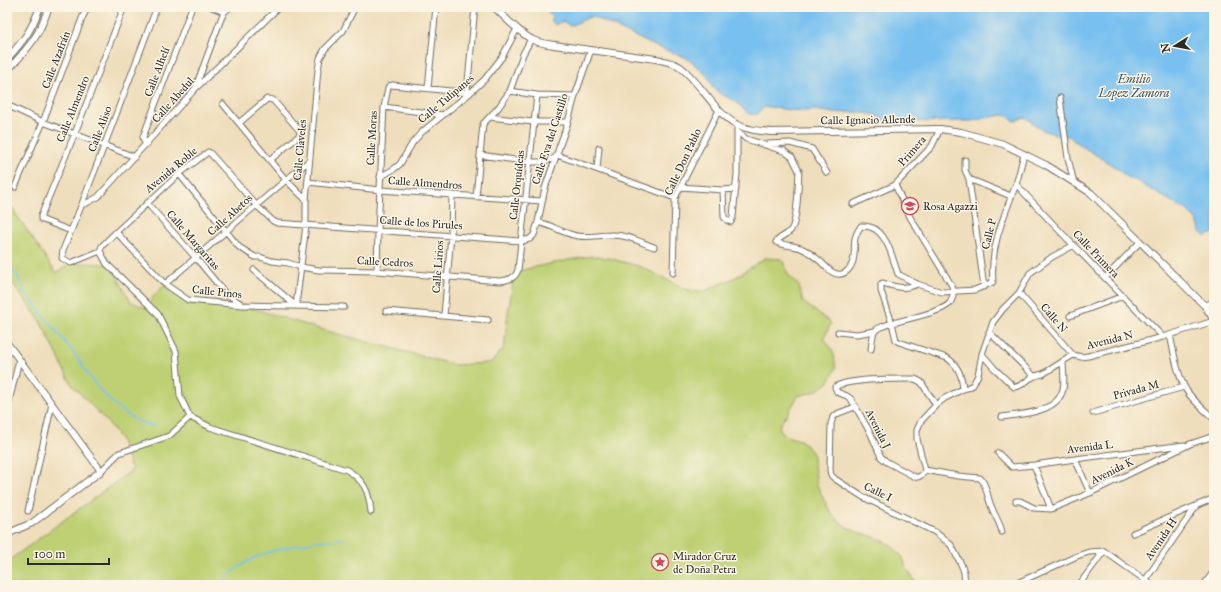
<svg xmlns="http://www.w3.org/2000/svg" width="1221" height="592" font-family="'IM FELL Great Primer',serif">
<rect width="100%" height="100%" fill="#fcf5e5"/>
<filter id="ink" filterUnits="userSpaceOnUse"><feTurbulence type="fractalNoise" baseFrequency=".025" numOctaves="2"/><feDisplacementMap in="SourceGraphic" scale="8" xChannelSelector="R" yChannelSelector="G"/><feConvolveMatrix kernelMatrix="1 2 1 2 8 2 1 2 1" color-interpolation-filters="sRGB"/></filter>
<filter id="wash" filterUnits="userSpaceOnUse"><feTurbulence type="fractalNoise" baseFrequency=".012" numOctaves="4" result="noise"/><feDisplacementMap in="SourceGraphic" scale="16" xChannelSelector="R" yChannelSelector="G"/><feGaussianBlur stdDeviation="0.9" result="paint"/><feColorMatrix in="noise" values="0 0 0 0 0 0 0 0 0 0 0 0 0 0 0 0 0 1.4 0 .05"/><feComposite in="paint" operator="in"/></filter>
<g filter="url(#wash)">
<rect width="100%" height="100%" fill="#efdebc"/>
<!-- green -->
<path fill="#bed073" stroke="#747e4f" d="M7 201 56 273 71 263 107 264 115 273 131 302 146 308 153 297 165 284 172 294 188 300 242 305 316 328 455 365 474 364 492 362 504 348 508 313 514 277 518 270H523L539 266 591 256 609 258 641 267 688 290 705 291 736 277 765 258 782 259 788 274 799 286 803 302 831 323 824 338 833 351 836 368 828 383 814 392 798 396 788 413 779 426C782 436 791 438 801 440L812 452 817 485 824 500 832 515 845 526 859 533 875 537 890 544 903 557 905 565 917 585H7V562L132 470 120 439 109 424 72 385 64 370 57 354 39 319 7 276Z"/>
<!-- water -->
<path fill="#77c0f0" stroke="#51768e" d="M541 7H1214V233L1205 236 1200 232 1199 226 1194 217 1187 210 1153 191 1137 181 1126 177 1118 169 1074 141 1069 136C1057 135 1045 133 1035 125 1031 122 1029 119 1024 117L1016 121 1012 120 1008 116 1002 115 971 121 897 122 884 120 878 116 870 114 856 112 834 113 815 110 804 111 789 110 770 107H764L759 113 754 115 749 114 735 101 719 93 713 87 707 76 698 67 685 57 655 46 592 16 570 26 563 21 555 25 551 20 552 18 547 10Z"/>
<g fill="none" stroke-linecap="round" stroke-linejoin="round">
<!-- stream -->
<path stroke="#77c0f0" stroke-width="1.5" d="M7 261C11 267 15 273 19 279 21 282 22 286 24 290 40 313 60 334 77 357 82 364 86 372 92 380 107 400 128 421 154 426
M217 585 240 566 256 557 275 550 316 541 344 539"/>
</g>
</g>
<g filter="url(#ink)">
<g fill="none" stroke-linecap="round" stroke-linejoin="round">
<!-- minor casing -->
<g stroke="#706a5e" stroke-width="7">
<path id="minor" d="M212 7 224 12
M196 86 221 19 224 12 230 7
M428 88 436 7
M510 91 537 95 575 96
M467 92 475 7
M1060 98 1068 158 1074 183
M223 104 286 180 306 200
M7 105 43 122 135 157
M384 107 443 115
M490 117 533 122H568
M239 123 267 99 273 100 299 130 300 133
M737 131 746 139 784 151 792 157 799 171C798 185 798 220 791 230 787 235 780 237 776 242 783 246 794 245 803 249 809 252 815 257 820 261 824 265 828 269 832 272 842 278 850 271 853 261 857 247 850 241 861 226 863 226 867 226 870 227 887 231 893 260 898 274L917 284 942 292 975 290 993 282C990 247 1003 219 1015 187 1019 176 1021 165 1024 154
M147 144 144 141 143 137 192 7
M768 144 790 143 812 149 827 173
M480 155 530 162H541L555 158
M557 155 675 198
M270 160 300 135V133
M965 160V170L969 179 984 287
M597 169 599 148
M179 174 239 247 255 257H260L272 261 288 263 301 267 319 270 377 271 500 281C508 280 515 279 518 270L537 95
M380 177 394 169 400 164 413 142 422 132 470 93 485 79 502 57 517 29
M969 179 1011 196
M308 182 380 190 542 201
M1016 184C1063 236 1114 287 1163 337
M15 187 43 122 83 16 88 7
M680 187 723 190 736 189
M723 190 724 217 728 221 731 222 733 217 737 174V129
M476 197 483 124 498 108 510 91 523 54 531 39
M147 203 196 258 225 293 240 303
M82 204H85L98 197 195 89 279 7
M853 204 895 185 932 146 940 129
M538 222C551 225 561 232 573 235 585 239 598 235 610 235 625 234 640 242 654 247
M71 231 43 220 41 219V216L75 133 124 7
M116 232 165 284 188 300 242 305 344 307
M100 251 102 246 116 232 179 174 208 152 210 153 256 205 273 221 277 223 521 241 530 239 534 235 538 222 545 188 568 122 575 96 591 50
M100 251 71 263 62 258 63 250 82 204 157 7
M100 251 107 264 158 314 176 351 180 396 190 417 169 436 119 453 101 471
M254 270 296 306
M377 271 378 230 384 107 388 88 389 86 392 85 470 93
M673 273 675 198 719 110
M1105 278 1140 242
M165 284C213 243 260 201 309 161
M917 284C905 290 895 287 883 283L881 284V291L892 323 896 340 899 342 947 358C958 365 962 375 963 389
M1019 293 1073 355
M296 306 306 225V200L318 70 320 58 325 49 343 31 355 7
M1205 306 1214 301
M386 311 488 320
M444 316 451 235 452 195
M1070 316 1123 296
M838 332 857 334 875 331
M989 332 1034 376
M1170 335C1174 352 1176 371 1184 386 1190 399 1204 409 1214 419
M871 349C872 344 872 335 875 331 877 328 882 327 886 325 900 320 942 313 950 303 954 297 954 292 952 286L910 217 895 185
M982 354 994 368 1014 387C1022 387 1026 380 1033 377 1036 375 1039 375 1043 374L1073 355 1081 357 1088 356 1163 337 1214 321
M936 405 921 382 915 379C897 379 850 378 835 387L837 392 847 396 851 399 871 434 881 457 887 462 915 477C920 478 923 474 925 470L917 439V430L921 421 936 405 945 398 963 389 967 388 973 385 978 375 982 354 993 322 1003 309 1019 293 1030 273 1052 257 1074 245
M855 407 839 413 833 417 831 424 830 470 831 475 835 479 863 497 935 532 951 545 961 564 964 572 965 585
M7 410 19 360
M1093 413 1184 387
M190 417 210 427 347 470C365 481 369 492 371 512
M1002 417C1021 414 1058 413 1063 389 1065 381 1063 370 1063 361
M998 453 1012 467 1034 465 1075 459 1184 445
M1075 459 1090 493
M1034 465 1051 509
M925 470 958 476 980 478C987 484 987 498 992 508 995 516 1000 523 1002 532
M1016 501H1020L1034 508 1051 509 1090 493 1190 444 1214 436
M28 511 52 404
M1133 533 1214 498
M1104 551 1152 585
M1015 584 1077 556 1089 552 1104 551
M1079 585 1104 551
M1142 585 1197 505
M1204 585 1214 571"/>
</g>
<!-- tertiary casing -->
<g stroke="#706a5e" stroke-width="8">
<path id="tertiary" d="M494 7C505 17 519 33 533 40 539 43 547 44 554 45L656 59C664 61 672 62 679 66 686 71 692 78 697 84 709 98 720 115 736 124 747 130 760 131 772 132L940 129 961 132 1003 144 1046 165 1091 193 1205 306 1214 320
M7 59C24 40 31 31 40 7
M7 71C16 61 26 51 34 39 41 29 45 18 49 7
M7 343 101 471 32 523 7 534"/>
</g>
<!-- minor -->
<use href="#minor" stroke="#fff" stroke-width="5"/>
<!-- tertiary -->
<use href="#tertiary" stroke="#fff" stroke-width="6"/>
</g>
</g>
<!-- icons -->
<defs>
<g id="school-ring" transform="scale(0.9)"><circle r="9.5" fill="#fcf5e5" stroke="#d1495b" stroke-width="1.5"/><path d="M0-5L7-2L0 1L-7-2ZM-4 1L0 2.5L4 1V4Q0 6-4 4Z" fill="#d1495b"/></g>
<g id="sight-ring" transform="scale(0.9)"><circle r="9.5" fill="#fcf5e5" stroke="#d1495b" stroke-width="1.5"/><path d="M0-6L1.8-2.2L6-1.7L2.9 1.2L3.7 5.4L0 3.3L-3.7 5.4L-2.9 1.2L-6-1.7L-1.8-2.2Z" fill="#d1495b"/></g>
</defs>
<g fill-rule="evenodd">
<use href="#school-ring" x="910" y="206"/>
<use href="#sight-ring" x="660" y="562"/>
</g>
<g text-anchor="middle" dominant-baseline="central" stroke-width="3" stroke-linejoin="round" paint-order="stroke">
<!-- street labels -->
<g font-size="11" fill="#2b2b2b" stroke="#fcf5e5">
<text transform="translate(56 60) rotate(-69)">Calle Azafrán</text>
<text transform="translate(157 72) rotate(-69)">Calle Alhelí</text>
<text transform="translate(446 99) rotate(-40)">Calle Tulipanes</text>
<text transform="translate(173 100) rotate(-48)">Calle Abedul</text>
<text transform="translate(73 109) rotate(-68)">Calle Almendro</text>
<text transform="translate(868 120) rotate(-1)">Calle Ignacio Allende</text>
<text transform="translate(100 129) rotate(-69)">Calle Aliso</text>
<text transform="translate(372 138) rotate(-87)">Calle Moras</text>
<text transform="translate(550 139) rotate(-72)">Calle Eva del Castillo</text>
<text transform="translate(300 150) rotate(-85)">Calle Claveles</text>
<text transform="translate(912 151) rotate(-49)">Primera</text>
<text transform="translate(683 162) rotate(-65)">Calle Don Pablo</text>
<text transform="translate(171 170) rotate(-40)">Avenida Roble</text>
<text transform="translate(425 183) rotate(4)">Calle Almendros</text>
<text transform="translate(517 185) rotate(-84)">Calle Orquídeas</text>
<text transform="translate(230 215) rotate(-42)">Calle Abetos</text>
<text transform="translate(421 223) rotate(4)">Calle de los Pirules</text>
<text transform="translate(989 234) rotate(-76)">Calle P</text>
<text transform="translate(193 240) rotate(49)">Calle Margaritas</text>
<text transform="translate(1096 254) rotate(46)">Calle Primera</text>
<text transform="translate(385 262) rotate(3)">Calle Cedros</text>
<text transform="translate(438 267) rotate(-86)">Calle Lirios</text>
<text transform="translate(217 292) rotate(6)">Calle Pinos</text>
<text transform="translate(1054 318) rotate(49)">Calle N</text>
<text transform="translate(1110 340) rotate(-14)">Avenida N</text>
<text transform="translate(1136 390) rotate(-15)">Privada M</text>
<text transform="translate(878 429) rotate(63)">Avenida J</text>
<text transform="translate(1090 447) rotate(-7)">Avenida L</text>
<text transform="translate(1112 471) rotate(-26)">Avenida K</text>
<text transform="translate(878 492) rotate(26)">Calle I</text>
<text transform="translate(1161 539) rotate(-56)">Avenida H</text>
</g>
<!-- poi labels -->
<g font-size="11" fill="#2b2b2b" stroke="#fcf5e5" text-anchor="start">
<text x="923" y="206">Rosa Agazzi</text>
<text x="673" y="556">Mirador Cruz<tspan x="673" dy="13">de Doña Petra</tspan></text>
</g>
<!-- water labels -->
<g font-size="12" font-style="italic" fill="#425866" stroke="#fcf5e5">
<text x="1134" y="79">Emilio<tspan x="1134" dy="14">Lopez Zamora</tspan></text>
</g>
</g>
<!-- margin -->
<rect width="1221" height="592" fill="none" stroke="#fcf5e5" stroke-width="24"/>
<!-- north arrow -->
<g transform="translate(1175 46) rotate(259)" stroke="#fcf5e5" stroke-width="3" paint-order="stroke">
<path d="M0-3L7 15L0 10L-7 15Z" fill="#2b2b2b"/>
<text y="-6" font-size="11" font-weight="bold" text-anchor="middle" fill="#2b2b2b">N</text>
</g>
<!-- scale -->
<path d="M28 558v6h81v-6" fill="none" stroke="#2b2b2b" stroke-width="2"/>
<text x="34" y="558" font-size="12" fill="#2b2b2b" stroke="#fcf5e5" stroke-width="3" paint-order="stroke">100 m</text>
</svg>
